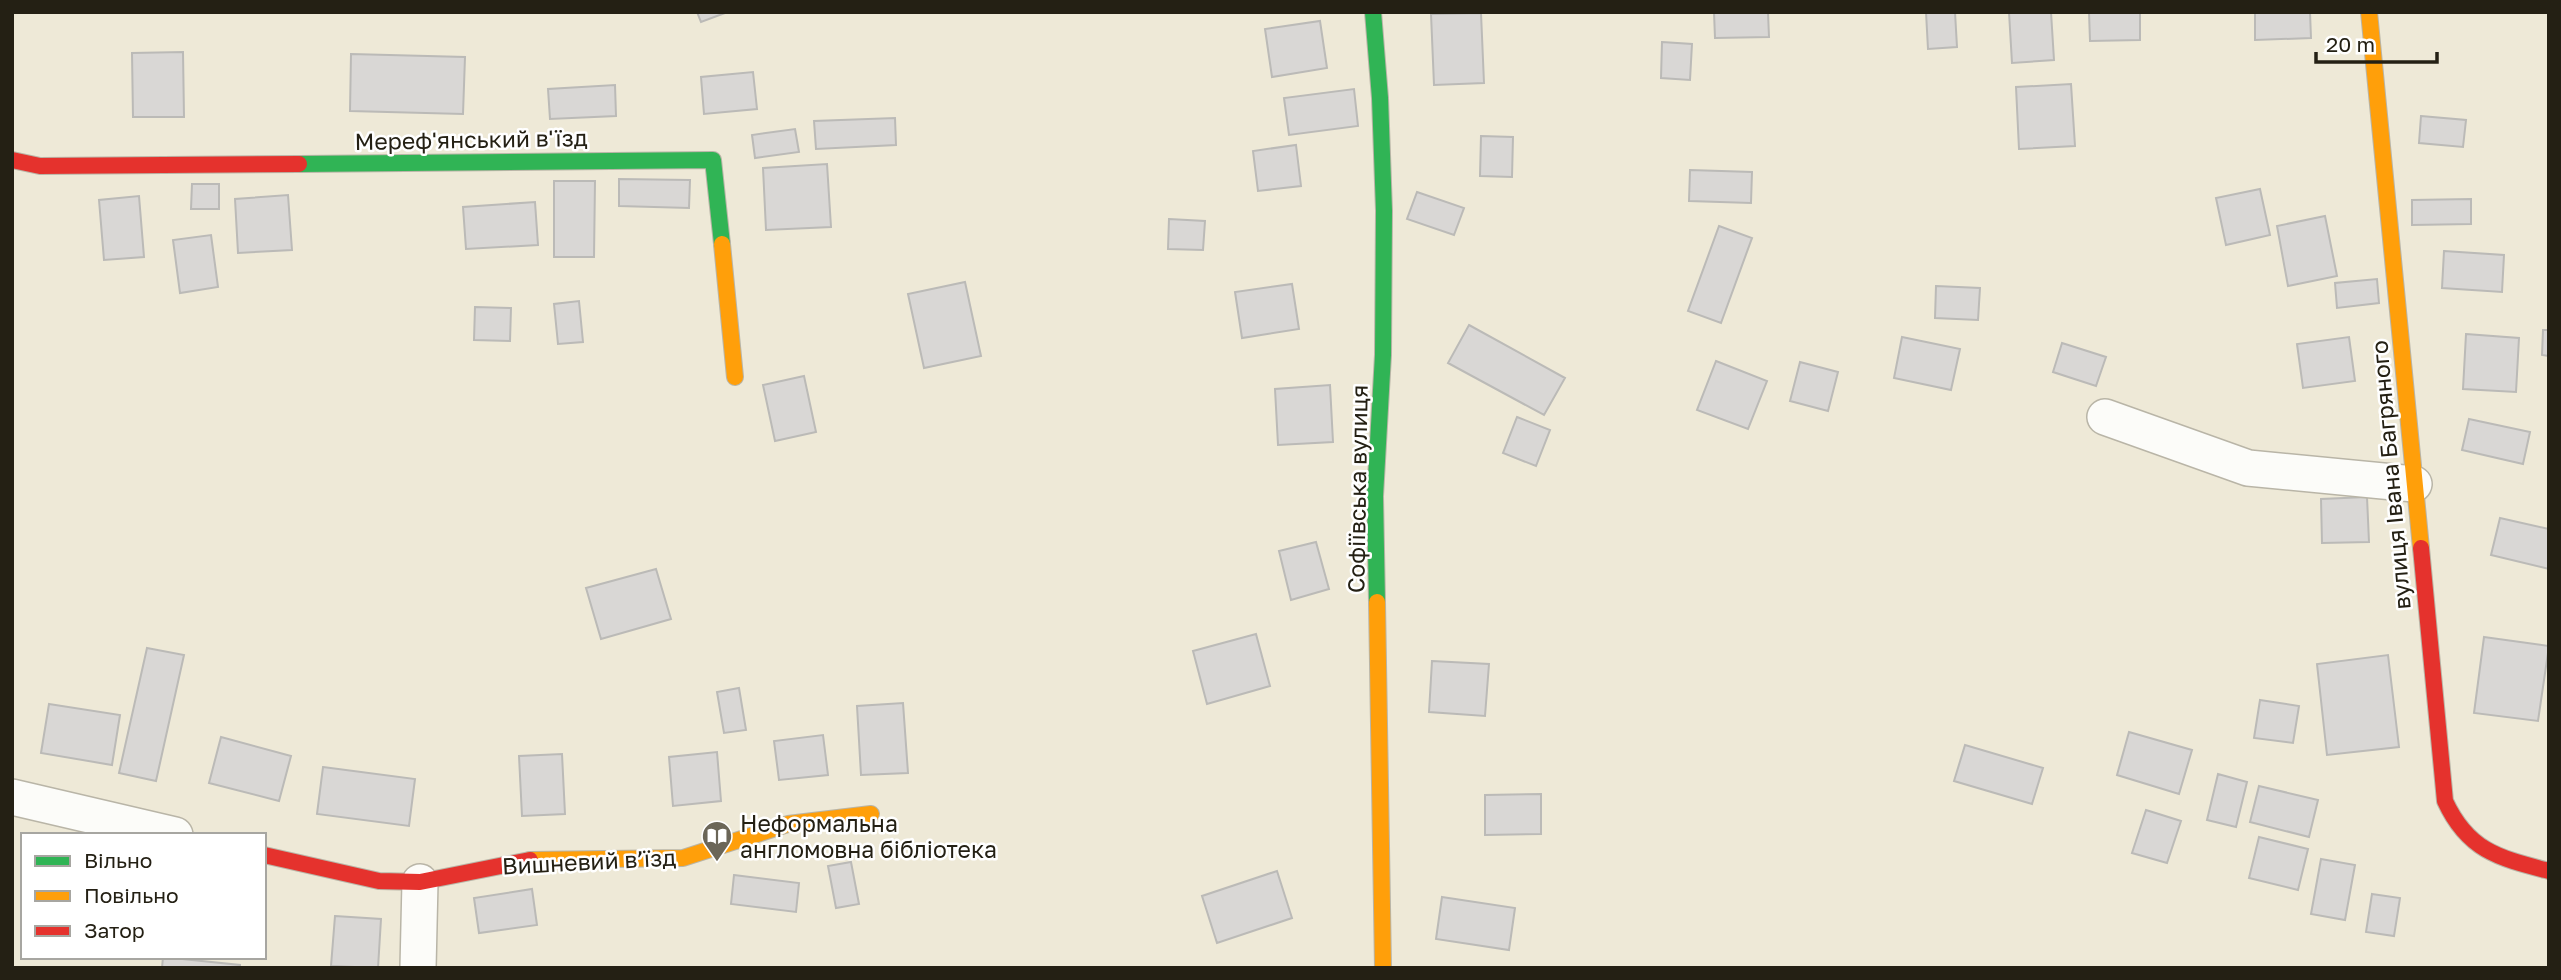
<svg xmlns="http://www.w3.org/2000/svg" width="2561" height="980" font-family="'Golos Text',sans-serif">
<rect width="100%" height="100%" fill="#eee9d7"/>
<!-- building -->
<path fill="#d9d7d5" stroke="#bbbab7" stroke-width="2" d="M697 12H725V13L701 22Z
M1714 12H1768L1769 37 1715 38Z
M1926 12H1955L1957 47 1928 49Z
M2009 12H2051L2054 60 2012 63Z
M2089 12H2140V40L2090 41Z
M2255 12H2310L2311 38 2255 40Z
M1481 13 1484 83 1434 85 1431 14Z
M1320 21 1327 68 1272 77 1265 29Z
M1662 42 1692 44 1690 80 1661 78Z
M183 52 184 117H133L132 53Z
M351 54 465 57 463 114 350 111Z
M753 72 757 109 704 114 701 77Z
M2071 84 2075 146 2019 149 2016 87Z
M615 85 616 116 550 119 548 89Z
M1354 89 1358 126 1289 135 1284 98Z
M2421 116 2466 120 2463 147 2419 143Z
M895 118 896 145 816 149 814 121Z
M795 129 799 152 755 158 752 135Z
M1481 136 1513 137 1512 177 1480 176Z
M1296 145 1301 186 1258 191 1253 151Z
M827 164 831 227 766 230 763 168Z
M1690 170 1752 172 1751 203 1689 201Z
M619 179 690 180 689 208 619 206Z
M554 181H595L594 257H554Z
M192 184H219V209H191Z
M2260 189 2270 235 2226 245 2216 198Z
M1417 192 1464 208 1454 235 1407 219Z
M288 195 292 250 238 253 235 199Z
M139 196 144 257 104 260 99 200Z
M2471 199V224L2412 225V200Z
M535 202 538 245 466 249 463 207Z
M2325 216 2337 276 2288 286 2277 226Z
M1169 219 1205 221 1203 250 1168 249Z
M1719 226 1752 238 1721 323 1688 311Z
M211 235 218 287 180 293 173 240Z
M2444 251 2504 255 2502 292 2442 288Z
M2377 279 2379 303 2337 308 2335 283Z
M965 282 981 356 924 368 908 294Z
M1292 284 1299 329 1242 338 1235 292Z
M1936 286 1980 288 1978 320 1935 318Z
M579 301 583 342 558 344 554 304Z
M475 307 511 308 510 341 474 340Z
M1469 325 1565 378 1544 415 1448 363Z
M2543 330H2549V356L2542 355Z
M2466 334 2519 338 2516 392 2463 389Z
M1902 337 1960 349 1951 390 1894 378Z
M2349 337 2355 381 2303 388 2297 344Z
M2062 343 2106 357 2096 386 2053 372Z
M1716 361 1767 381 1748 429 1697 410Z
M1800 362 1838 372 1828 411 1790 401Z
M804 376 816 432 775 441 763 385Z
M1330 385 1333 442 1278 445 1275 389Z
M1517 417 1550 430 1536 466 1503 453Z
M2469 419 2530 432 2523 464 2462 450Z
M2367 497 2369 542 2322 543 2321 499Z
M2500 518 2549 529V569L2491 555Z
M1316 542 1329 589 1291 600 1279 551Z
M656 569 671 619 601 639 586 588Z
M1256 634 1270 686 1207 704 1193 651Z
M2484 637 2549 646 2538 721 2474 713Z
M147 648 184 655 156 781 119 773Z
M2388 655 2399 747 2327 755 2317 664Z
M1432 661 1489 664 1485 716 1429 712Z
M739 688 746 730 724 733 717 692Z
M2260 700 2299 706 2293 743 2254 738Z
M903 703 908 773 861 775 857 706Z
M49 704 120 715 112 765 41 753Z
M2129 732 2192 750 2179 794 2117 775Z
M823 735 828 775 779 780 774 741Z
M221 737 291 756 279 801 209 783Z
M1965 745 2043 768 2032 804 1954 781Z
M717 752 721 801 673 806 669 757Z
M562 754 565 814 522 816 519 756Z
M323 767 415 779 409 826 317 814Z
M2218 774 2247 782 2236 827 2207 820Z
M2259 786 2318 800 2309 837 2250 822Z
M1541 794V834L1485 835V795Z
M2146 810 2181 821 2167 863 2132 853Z
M2259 837 2308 849 2298 890 2249 878Z
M2321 859 2355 865 2345 920 2311 914Z
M851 862 859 904 836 908 828 866Z
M1277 871 1292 918 1217 943 1202 896Z
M734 875 799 883 796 912 731 904Z
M532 889 537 925 479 933 474 898Z
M2372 894 2400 898 2394 936 2366 932Z
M1442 897 1515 908 1509 950 1436 939Z
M335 916 381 919 378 968 331 966Z
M163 957 240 965V968H162Z"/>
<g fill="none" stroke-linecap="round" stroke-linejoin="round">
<!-- street casing -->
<g stroke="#b9b5a7" stroke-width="38">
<path id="street" d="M2105 417 2248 468 2414 484
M12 797 175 835
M418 968 420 882"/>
</g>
<!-- fast casing -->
<g stroke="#b9b5a7" stroke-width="18">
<path id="fast" d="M1373 12 1380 98 1384 211 1383 355 1375 496 1377 602
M299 164 713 160 722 244"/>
</g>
<!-- slow casing -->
<g stroke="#b9b5a7" stroke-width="18">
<path id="slow" d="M2369 12 2421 548
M722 244 735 377
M1377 602 1383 968
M530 860 683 858 788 824 871 814"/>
</g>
<!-- jam casing -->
<g stroke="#b9b5a7" stroke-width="18">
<path id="jam" d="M12 160 40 166 299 164
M2421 548 2445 801C2468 851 2499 858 2549 871
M264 855 379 881 420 882 530 860"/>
</g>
<!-- street -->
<use href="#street" stroke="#fcfcf9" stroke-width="35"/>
<!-- fast -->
<use href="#fast" stroke="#30b455" stroke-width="16"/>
<!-- slow -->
<use href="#slow" stroke="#ff9f0a" stroke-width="16"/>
<!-- jam -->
<use href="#jam" stroke="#e5322d" stroke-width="16"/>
</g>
<!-- icons -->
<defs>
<g id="library-pin" transform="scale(1.575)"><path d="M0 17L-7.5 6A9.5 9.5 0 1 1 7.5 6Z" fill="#6b6658" stroke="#fff"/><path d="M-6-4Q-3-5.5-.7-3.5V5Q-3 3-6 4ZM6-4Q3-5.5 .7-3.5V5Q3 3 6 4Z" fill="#fff"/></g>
</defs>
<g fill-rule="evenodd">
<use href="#library-pin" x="717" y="836"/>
</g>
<g text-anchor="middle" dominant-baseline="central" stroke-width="5" stroke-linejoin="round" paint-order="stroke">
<!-- street labels -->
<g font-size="23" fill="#242014" stroke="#fff">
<text transform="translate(471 139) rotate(-1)">Мереф'янський в'їзд</text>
<text transform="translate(2390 475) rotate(-95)">вулиця Івана Багряного</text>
<text transform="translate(1357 489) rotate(-89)">Софіївська вулиця</text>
<text transform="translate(589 861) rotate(-3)">Вишневий в’їзд</text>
</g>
<!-- poi labels -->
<g font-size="23" fill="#242014" stroke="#fff" text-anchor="start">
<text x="740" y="823">Неформальна<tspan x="740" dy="26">англомовна бібліотека</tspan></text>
</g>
</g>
<!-- border -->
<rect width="2561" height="980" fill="none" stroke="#242014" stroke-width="28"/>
<!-- legend -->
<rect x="21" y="833" width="245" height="126" fill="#ffffff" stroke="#a7a6a1" stroke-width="2"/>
<rect x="35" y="856" width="35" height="10" fill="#30b455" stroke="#a7a6a1" stroke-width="2"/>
<text x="84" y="868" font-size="21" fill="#242014">Вільно</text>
<rect x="35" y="891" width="35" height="10" fill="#ff9f0a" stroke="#a7a6a1" stroke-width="2"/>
<text x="84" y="903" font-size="21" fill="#242014">Повільно</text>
<rect x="35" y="926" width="35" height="10" fill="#e5322d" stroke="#a7a6a1" stroke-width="2"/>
<text x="84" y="938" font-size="21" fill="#242014">Затор</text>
<!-- scale -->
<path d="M2316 52v10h121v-10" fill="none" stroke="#242014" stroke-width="3.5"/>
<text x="2326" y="52" font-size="21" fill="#242014" stroke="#ffffff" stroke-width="5" paint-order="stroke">20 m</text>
</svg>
